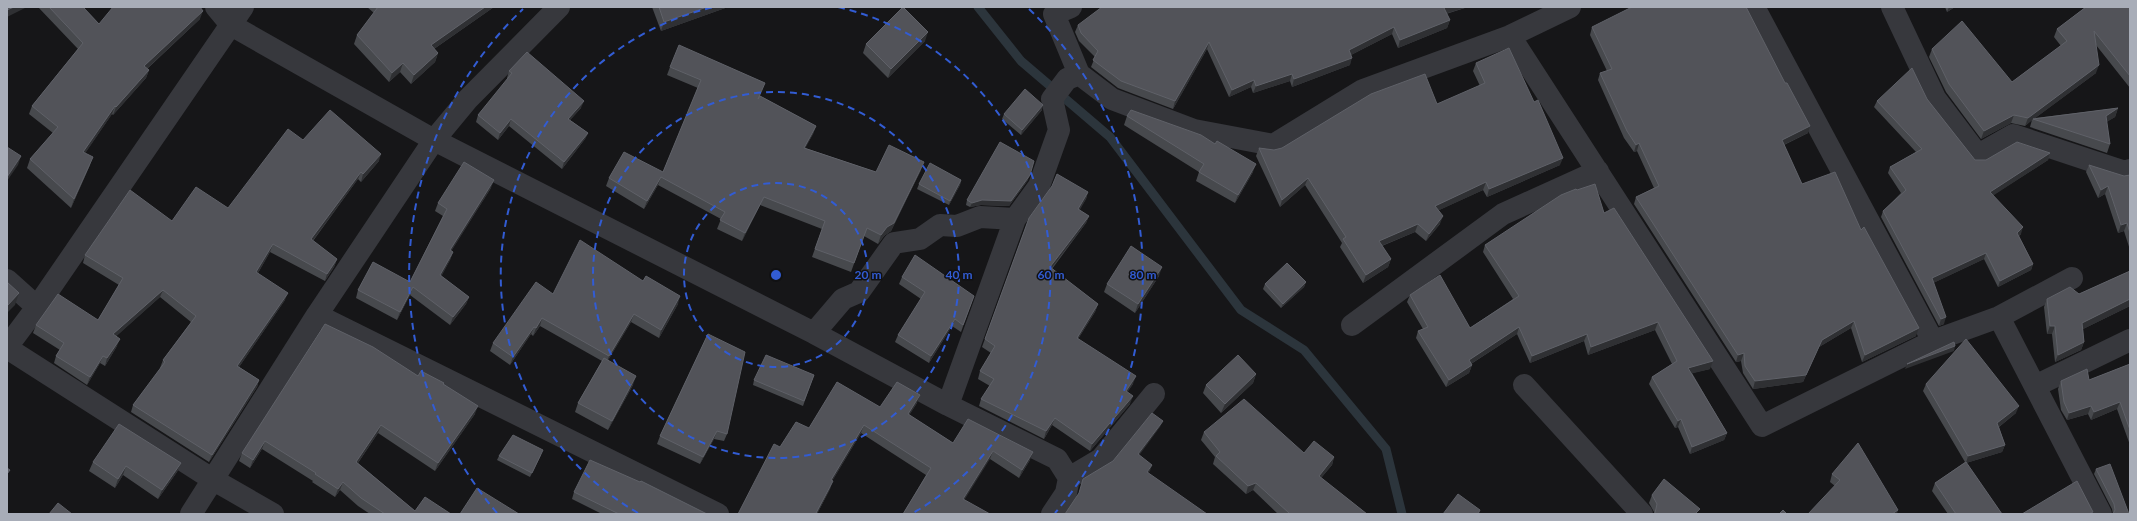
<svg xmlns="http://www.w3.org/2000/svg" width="2137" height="521" font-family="Lato,sans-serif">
<rect width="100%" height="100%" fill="#161618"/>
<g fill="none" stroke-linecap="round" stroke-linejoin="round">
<!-- stream -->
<path stroke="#2c353c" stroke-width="9" d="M978 7 1021 61 1110 137 1241 310 1304 350 1386 449 1402 514"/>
<!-- minor -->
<path stroke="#37383d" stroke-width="22" d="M216 7 231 25 434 140 814 333 948 405 1057 459 1069 478 1066 493 1052 514
M1071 7 1054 14 1079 74
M1754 7 1933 341
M1892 7 1935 98 1978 155 2013 135 2125 172 2130 170
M1510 36 1762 426 1933 341 1999 317 2072 278
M7 280 37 307
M317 315 718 514
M1999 317 2101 514
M1352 325 1503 214 1598 171
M814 333 843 299 859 292 894 243 920 239 940 225 957 226 980 217 1015 219 1039 186 1059 130 1052 99 1067 79 1079 74 1112 99 1194 130 1273 145 1363 90 1510 36 1570 7
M7 347 37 307 243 7
M7 348 212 479 273 514
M1524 385 1642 514
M2035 386 2130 340
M948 405 1015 219
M1069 478 1101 459 1154 394
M191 514 317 315 434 140 468 99 559 7"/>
</g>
<!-- wall -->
<path fill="#47494d" d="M38 7H83L99 24 200 19 147 69 149 70 146 78 113 115 112 114 85 153 90 165 71 208 27 168 30 159 53 133 29 114 32 106 78 49Z
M367 7H494L434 49 438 53 435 62 411 84 400 72 389 82 354 44 357 35 374 13Z
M652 7H728L661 31Z
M1468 7 1446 14 1450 20 1447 28 1398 48 1392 34 1351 55 1350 65 1292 87 1290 81 1253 93 1251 87 1229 97 1207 49 1173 109 1118 88 1091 67 1095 57 1079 41 1075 32 1078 25Z
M1945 7H1955L1947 12Z
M2086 7H2130V88L2096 45V73L2035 118 2118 108 2115 117 2106 122 2110 144 2107 153 2030 127 2032 120 2025 126 2011 123 1981 139 1946 92 1929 57 1932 49 2012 82 2061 46 2054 37 2057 29Z
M1592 27 1808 133 1784 145 1802 184 1861 230 1916 336 1862 362 1851 328 1819 347 1803 382 1753 389 1743 373 1741 361 1736 362 1634 204 1636 197 1654 188 1637 151 1634 152 1624 138 1598 80 1600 73 1607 71 1590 35Z
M925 41 888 78 863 53 866 44Z
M1476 63 1560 165 1487 197 1483 190 1439 210 1440 224 1426 241 1415 232 1382 246 1391 259 1388 267 1363 283 1340 247 1342 243 1305 185 1280 207 1256 156 1259 148 1274 150 1282 148 1437 104 1480 86 1473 71Z
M670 67 760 96 816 126 813 134 805 148 876 172 921 170 891 231 884 236 878 244 864 236 851 272 812 257 822 229 760 205 742 241 717 229 721 219 658 185 644 209 606 186 609 178 663 172 698 88 667 75Z
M509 71 581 108 570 120 588 133 585 139 562 169 509 126 498 140 476 122 478 115 508 79 507 78Z
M1927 99 1975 160H1986L2050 153 2048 160 1993 195 2021 234 2019 236 2033 264 2031 270 1998 287 1984 259 1933 283 1944 324 1939 326 1881 217 1883 211 1901 193 1888 173 1890 167 1916 152 1874 107 1877 101Z
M1042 110 1021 135 1002 119 1004 114Z
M1127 116 1215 144 1253 172 1235 203 1196 181 1199 172 1124 125Z
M303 140 379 161 361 182 358 179 313 241 337 259 334 267 325 281 270 252 258 273 285 300 239 367 259 380 257 387 209 462 131 412 133 405 161 368H160L163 360 191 322 160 297 116 336 117 346 105 366 100 363 87 385 54 363 56 356 60 350 33 333 36 325 98 320 119 285 83 263 85 255 172 221 228 208Z
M2089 165 2124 176 2130 175V250L2124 231 2118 233 2105 194 2098 198 2086 172Z
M961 180 960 185 949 205 917 189 919 184Z
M1028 180 1009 206 981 205 970 207 966 205 967 200Z
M491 188 451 251 453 252 450 260 441 276 469 297 466 304 450 325 410 295 397 320 356 298 358 290 410 282 443 216 435 211 438 203Z
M1577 190 1604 213 1710 369 1692 373 1727 433 1724 440 1690 454 1678 427 1675 428 1649 384 1652 377 1672 364 1655 330 1588 355 1584 341 1530 363 1517 334 1471 364 1472 365 1469 373 1446 387 1416 338 1418 331 1423 329 1407 302 1410 295 1470 328 1513 299 1483 252 1485 245Z
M1088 192 1086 199 1079 210 1089 216 1086 223 1052 269 1098 304 1095 312 1078 339 1133 384 1127 392 1130 404 1090 451 1052 425 1044 439 979 406 981 399 990 386 978 379 980 371 991 353 982 347 1029 218Z
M2130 271V306L2083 329 2084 342 2081 350 2055 362 2052 334H2047L2044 307 2047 299 2079 294Z
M1159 276 1135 313 1104 292 1107 284Z
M902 277 974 296 961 332 952 326 929 363 895 342 898 335 921 299 899 284Z
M643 281 678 304 659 338 631 322 608 360 633 385 608 430 575 412 578 403 602 361 540 326 533 336 531 334 510 365 490 351 493 343 553 294Z
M1306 282 1304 287 1281 308 1263 289 1265 284Z
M325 324 418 376 444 383V384L475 414 435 471 378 433 358 463 415 511 451 514H370L358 506 340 490 335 497 312 482 313 481 262 449 250 468 239 461 242 453Z
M708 334 727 434 724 441 714 439 700 464 657 444 660 436Z
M2130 364V445L2117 409 2091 420 2088 414 2067 420 2061 410 2058 389 2061 381 2089 380Z
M1256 374 1253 383 1221 413 1203 393 1206 385Z
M814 375 803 406 753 385 754 380Z
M1926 384 2016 413 1999 427 2005 445 2002 452 1966 463 2002 514H1948L1932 491 1935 483 1965 462 1923 391Z
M917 403 909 415 953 443 1030 460 1019 478 990 459 903 514 926 475 861 433 832 481 830 489 817 514H738L780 447 880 407Z
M1204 432 1304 453 1334 457 1332 465 1321 478 1367 514H1278L1253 490 1246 494 1213 464 1215 457 1201 440Z
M541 455 530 477 497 460 499 456Z
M93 462 181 463 177 472 158 499 123 475 115 488 89 471Z
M2096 469 2129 514H2113L2112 509 2094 474Z
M1832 474 1897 514 1835 486 1830 482Z
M574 492 707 514H602L572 499Z
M1652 495 1698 514H1654V512L1649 503Z"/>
<!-- shaded-wall -->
<path fill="#2f3033" d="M14 7H27L7 17V10Z
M485 7H494L428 53 431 45Z
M707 7H728L661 31 664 22Z
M1447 7H1468L1441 15 1444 8Z
M1949 7H1955L1947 12Z
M203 11 200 19 141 74 144 66Z
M1450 20 1447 28 1398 48 1400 40Z
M1394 27 1392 34 1347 57 1349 50Z
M928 32 925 41 888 78 891 69Z
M1209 42 1207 49 1173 109 1175 101Z
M438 53 435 62 411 84 414 75Z
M1352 58 1350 65 1292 87 1294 79Z
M403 63 400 72 389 82 392 73Z
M2099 65 2096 73 2034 119H2033L2032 120 2025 126 2028 118Z
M149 70 146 78 113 115 116 107Z
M1292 74 1290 81 1253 93 1256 86Z
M1254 80 1251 87 1229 97 1232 90Z
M584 101 581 108 565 126 568 119Z
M1043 105 1042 110 1021 135 1022 130Z
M115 106 112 114 80 161 83 152Z
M2118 108 2115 117 2102 125 2106 116Z
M2014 115 2011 123 1981 139 1984 131Z
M511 119 509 126 498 140 500 133Z
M816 126 813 134 801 156 804 148Z
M1810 126 1808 133 1779 147 1782 140Z
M588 133 585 139 562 169 564 162Z
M1639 143 1637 151 1634 152 1636 145Z
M2050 153 2048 160 1988 199 1990 192Z
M381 154 379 161 361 182 363 174Z
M21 156 18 165 7 181V177Z
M93 157 90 165 71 208 74 199Z
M1563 158 1560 165 1487 197 1489 189Z
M924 162 921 170 891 231 884 236 878 244 881 235Z
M1256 164 1253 172 1235 203 1238 195Z
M361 172 358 179 308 247 311 239Z
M1030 175 1028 180 1009 206 981 205 970 207 972 203Z
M661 177 658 185 644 209 647 201Z
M1308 178 1305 185 1280 207 1282 200Z
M494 180 491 188 447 258 450 250Z
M961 180 960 185 949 205 950 201Z
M1486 182 1483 190 1433 213 1435 206Z
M2108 186 2105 194 2098 198 2101 190Z
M1088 192 1086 199 1076 217 1078 209Z
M764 197 742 241 745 233Z
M1089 216 1086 223 1047 274 1050 267Z
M1443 216 1440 224 1426 241 1429 234Z
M2127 223 2124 231 2118 233 2121 225Z
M1418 224 1415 232 1376 248 1379 241Z
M2023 227 2021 234 2015 239 2017 233Z
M273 244 270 252 254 280 256 272Z
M453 252 450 260 438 283 440 275Z
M1986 253 1984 259 1929 285 1932 278Z
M337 259 334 267 325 281 327 274Z
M1391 259 1388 267 1363 283 1366 275Z
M2033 264 2031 270 1998 287 2000 281Z
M1162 267 1159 276 1135 313 1138 304Z
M1306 282 1304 287 1281 308 1283 304Z
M413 287 410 295 397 320 400 312Z
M163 290 160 297 110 342 113 334Z
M19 293 15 305 7 313V306Z
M288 293 285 300 235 373 237 366Z
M680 296 678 304 659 338 661 330Z
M469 297 466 304 450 325 453 317Z
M2130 299V306L2079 331 2082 323Z
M1098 304 1095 312 1074 345 1077 338Z
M634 314 631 322 606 364 609 356Z
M1946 317 1944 324 1939 326 1941 319Z
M542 318 540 326 533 336 536 328Z
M955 319 952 326 929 363 931 356Z
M1854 321 1851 328 1819 347 1803 382 1753 389 1755 381Z
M1658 322 1655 330 1588 355 1591 347Z
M2050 326H2055L2052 334H2047Z
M534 327 531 334 510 365 513 357Z
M1519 327 1517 334 1466 367 1469 360Z
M1919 328 1916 336 1862 362 1865 355Z
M1587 334 1584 341 1530 363 1532 356Z
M120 339 117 346 105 366 107 358Z
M2084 342 2081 350 2055 362 2058 355Z
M1955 346 1954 351 1905 369 1907 364Z
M1744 353 1741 361 1736 362 1738 355Z
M103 356 100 363 87 385 90 377Z
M1713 361 1710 369 1686 375 1688 368Z
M1472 365 1469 373 1446 387 1449 380Z
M1256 374 1253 383 1221 413 1225 404Z
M636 376 633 385 608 430 612 421Z
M1136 376 1133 384 1123 399 1126 391Z
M259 380 257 387 209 462 212 455Z
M920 395 917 403 905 422 908 414Z
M1133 396 1130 404 1090 451 1092 444Z
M2120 402 2117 409 2091 420 2094 412Z
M478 406 475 414 435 471 438 463Z
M2019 406 2016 413 1995 430 1997 423Z
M2091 406 2088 414 2067 420 2069 413Z
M1055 418 1052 425 1044 439 1046 431Z
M1681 419 1678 427 1675 428 1678 421Z
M1163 421 1160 427 1135 461 1138 454Z
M381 425 378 433 353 470 356 462Z
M864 425 861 433 828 488 831 480Z
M717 431 714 439 700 464 703 457Z
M1727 433 1724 440 1690 454 1692 447Z
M265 441 262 449 250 468 253 460Z
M2005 445 2002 452 1966 463 1968 456Z
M993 451 990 459 960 507 963 499Z
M1033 452 1030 460 1019 478 1022 470Z
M1334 457 1332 465 1316 484 1319 476Z
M181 463 177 472 158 499 162 490Z
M1152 465 1150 471 1145 478 1147 472Z
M126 466 123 475 115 488 118 479Z
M833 481 830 489 817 514H816Z
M343 482 340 490 335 497 338 489Z
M1256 483 1253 490 1246 494 1248 486Z
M1898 510 1897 514H1892Z"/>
<!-- building -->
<path fill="#525359" stroke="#5f6168" d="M7 7H14L7 10Z
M49 7H83L99 24 113 7H200L203 11 144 66 149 70 116 107 115 106 83 152 93 157 74 199 30 159 58 127 32 106 83 43Z
M378 7H485L431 45 438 53 414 75 403 63 392 73 357 35Z
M659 7H707L664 22Z
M903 7 928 32 891 69 866 44Z
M1102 7H1447L1444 8 1450 20 1400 40 1394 27 1349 50 1352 58 1294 79 1292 74 1256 86 1254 80 1232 90 1209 42 1175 101 1121 81 1093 60 1098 51 1081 33 1078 25Z
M1632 7H1746L1785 83H1787L1810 126 1782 140 1802 184 1835 172 1861 230 1864 227 1919 328 1865 355 1854 321 1822 340 1806 375 1755 381 1745 366 1744 353 1738 355 1636 197 1659 186 1639 143 1636 145 1627 131 1600 73 1612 69 1592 27Z
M2086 7H2130V76L2094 31 2099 65 2028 118 2014 115 1984 131 1949 84 1932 49 1962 21 2012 82 2067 41 2057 29Z
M679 45 765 83 758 99 760 96 816 126 804 148 876 172 889 145 924 162 894 223 887 227 881 235 867 228 854 263 815 249 825 221 764 197 745 233 720 220 725 212 661 177 647 201 609 178 624 152 663 172 701 80 670 67Z
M1509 48 1534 102 1538 100 1563 158 1489 189 1486 182 1435 206 1443 216 1429 234 1418 224 1379 241 1391 259 1366 275 1343 239 1346 237 1308 178 1282 200 1259 148 1274 150 1282 148 1371 94 1425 74 1437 104 1485 83 1476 63Z
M527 52 584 101 568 119 588 133 564 162 511 119 500 133 478 115 512 73 509 71Z
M1912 68 1927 99 1975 160H1986L2017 142 2050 153 1990 192 2023 227 2017 233 2033 264 2000 281 1986 253 1932 278 1946 317 1941 319 1883 211 1906 190 1890 167 1922 149 1877 101Z
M1025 89 1043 105 1022 130 1004 114Z
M2118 108 2106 116 2110 144 2033 119Z
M330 110 381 154 363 174 361 172 311 239 337 259 327 274 273 244 256 272 288 293 237 366 259 380 212 455 133 405 165 362 163 360 196 316 163 290 113 334 120 339 107 358 103 356 90 377 56 356 64 343 36 325 58 294 98 320 123 278 85 255 130 190 172 221 196 187 228 208 288 129 303 140Z
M1131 110 1201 135 1215 144 1217 141 1256 164 1238 195 1199 172 1204 164 1127 116Z
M1000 142 1034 161 1030 175 1011 201 982 200 972 203 967 200Z
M7 147 21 156 7 177Z
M464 162 494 180 450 250 453 252 440 275 469 297 453 317 413 287 400 312 358 290 373 262 410 282 447 209 438 203Z
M930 163 961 180 950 201 919 184Z
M2089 165 2124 176 2130 175V233L2127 223 2121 225 2108 186 2101 190Z
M1057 174 1088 192 1078 209 1089 216 1050 267 1098 304 1077 338 1136 376 1126 391 1133 396 1092 444 1055 418 1046 431 981 399 994 379 980 371 995 346 985 339 1029 218 1052 186Z
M1595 184 1604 213 1614 208 1713 361 1688 368 1727 433 1692 447 1681 419 1678 421 1652 377 1677 361 1658 322 1591 347 1587 334 1532 356 1519 327 1469 360 1472 365 1449 380 1418 331 1428 327 1410 295 1440 275 1470 328 1519 296 1485 245 1561 195 1576 189 1577 190Z
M580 240 643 281 646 276 680 296 661 330 634 314 609 356 542 318 536 328 534 327 513 357 493 343 536 282 553 294Z
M1131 246 1162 267 1138 304 1107 284Z
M915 255 974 296 963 325 955 319 931 356 898 335 925 292 902 277Z
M1287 263 1306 282 1283 304 1265 284Z
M2130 271V299L2082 323 2084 342 2058 355 2055 326H2050L2047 299 2070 287 2079 294Z
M7 282 19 293 7 306Z
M325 324 373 347 418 376 421 371 444 383 443 384 478 406 438 463 381 425 356 462 415 511 425 497 451 514H385L361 498 343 482 338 489 315 474 316 473 265 441 253 460 242 453Z
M708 334 745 352 727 434 717 431 703 457 660 436Z
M1966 339 2019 406 1997 423 2005 445 1968 456 1926 384Z
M1954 342 1955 346 1907 364Z
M766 355 814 375 804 401 754 380Z
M1238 355 1256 374 1225 404 1206 385Z
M604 358 636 376 612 421 578 403Z
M2130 364V430L2120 402 2094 412 2091 406 2069 413 2064 402 2061 381 2087 369 2089 380Z
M837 382 880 407 897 382 920 395 908 414 953 443 968 419 1033 452 1022 470 993 451 963 499 990 514H903L931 468 864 425 831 480 833 481 816 513 818 514H738L774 444 780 447 796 422 809 428Z
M1244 399 1304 453 1314 441 1334 457 1319 476 1367 514H1288L1289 513 1256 483 1248 486 1216 456 1220 452 1204 432Z
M1152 413 1163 421 1138 454 1152 465 1147 472 1207 514H1065L1079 493 1083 479 1113 461Z
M119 424 181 463 162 490 126 466 118 479 93 462Z
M513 435 543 450 532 473 499 456Z
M1858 443 1898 510 1892 514H1808L1840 480 1832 474Z
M590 460 640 482 641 481 707 514H619L574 492Z
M1966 462 2002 514H1956L1935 483Z
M2110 464 2129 514H2113L2115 510 2114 504 2096 469Z
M7 468 10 470 7 474Z
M1664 479 1700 509 1695 514H1656L1655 513 1657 504 1652 495Z
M2077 481 2093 512 2089 514H2022Z
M477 488 519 514H460Z
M1458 494 1480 510 1478 514H1443Z
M58 503 72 514H49Z
M1783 510 1787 514H1779Z"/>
<!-- distance rings -->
<g fill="none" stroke="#325cd3" stroke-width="2" stroke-dasharray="7 5">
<circle cx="776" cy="275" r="92"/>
<circle cx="776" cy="275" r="183"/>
<path d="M638 513A275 275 0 0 1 714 7M838 7A275 275 0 0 1 913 513"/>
<path d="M497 513A367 367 0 0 1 523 9M1029 9A367 367 0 0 1 1055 513"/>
</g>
<circle cx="776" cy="275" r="6" fill="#325cd3" stroke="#111113" stroke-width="2"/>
<g font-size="12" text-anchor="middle" font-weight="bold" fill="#325cd3" stroke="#111113" stroke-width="3" stroke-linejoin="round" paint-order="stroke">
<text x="868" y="279">20 m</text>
<text x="959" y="279">40 m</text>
<text x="1051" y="279">60 m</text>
<text x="1143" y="279">80 m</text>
</g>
<!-- border -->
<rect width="2137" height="521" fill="none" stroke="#a8adb8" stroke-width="16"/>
</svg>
